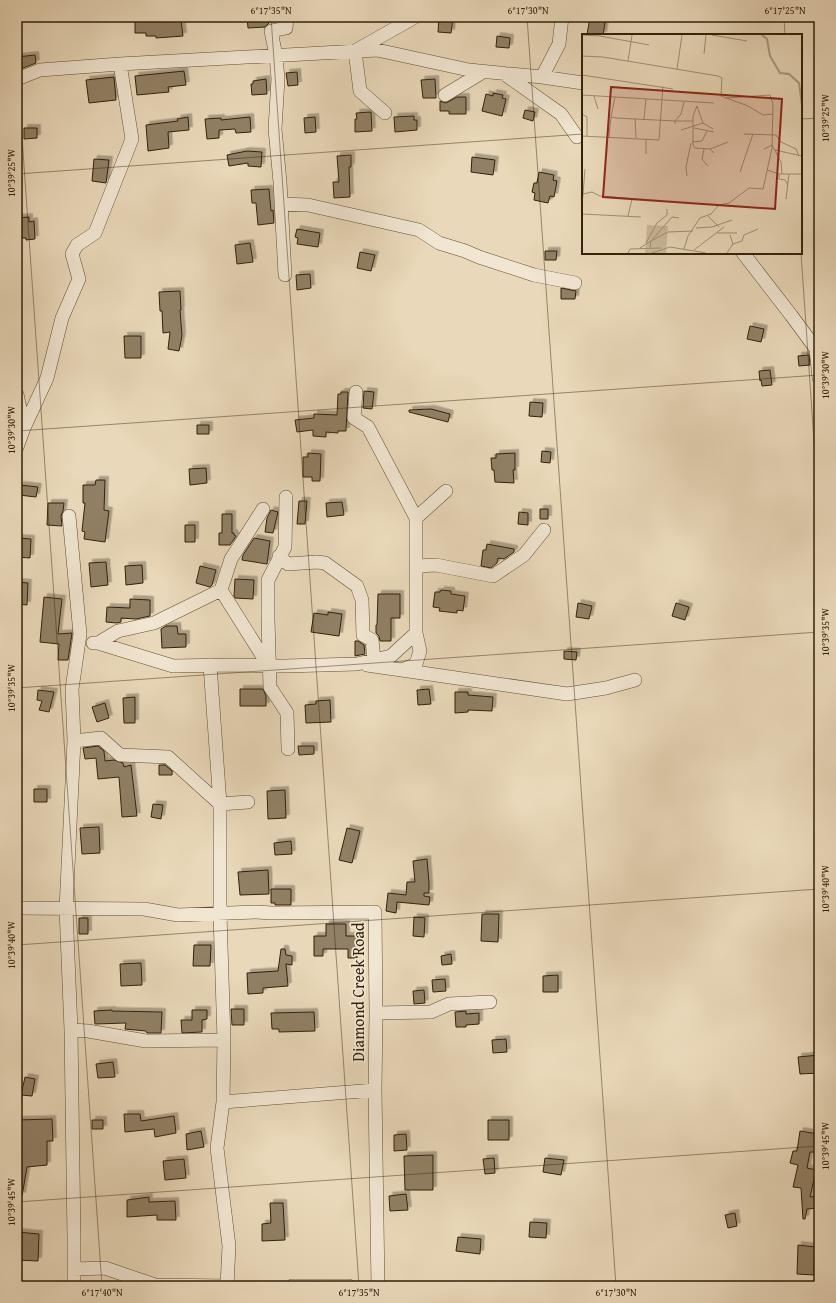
<svg xmlns="http://www.w3.org/2000/svg" width="836" height="1303" font-family="'Gentium Book Plus',serif">
<defs>
<filter id="shadow"><feDropShadow dx="3.5" dy="-3.5" stdDeviation="0" flood-color="#0004"/></filter>
</defs>
<rect width="100%" height="100%" fill="#e9d8b9"/>
<filter id="stains"><feTurbulence type="fractalNoise" baseFrequency=".005" numOctaves="4"/><feColorMatrix values="0 0 0 0 .2 0 0 0 0 .09 0 0 0 0 .02 0 0 0 .5 -.17"/></filter>
<radialGradient id="worn" r=".72"><stop offset=".6" stop-color="#630" stop-opacity="0"/><stop offset="1" stop-color="#630" stop-opacity=".3"/></radialGradient>
<!-- building -->
<path fill="#918065" stroke="#322109" filter="url(#shadow)" d="M247 17H269V23L265 27 248 28Z
M439 17 453 18 451 33 438 32Z
M590 17H606L603 35H587Z
M135 19 181 20 183 36 156 38V36H146V33H135Z
M497 36 510 38 509 48 496 47Z
M35 55 36 63 18 70 17 57Z
M184 71 186 85 168 87 169 92 137 95 135 76Z
M297 72 298 85 288 86 286 73Z
M114 77 116 100 89 103 86 80Z
M266 79 267 94 252 95 251 84H253V81Z
M435 79 436 98H423L421 80Z
M493 93 503 95 502 98 506 99 502 116 482 111 486 94 493 96Z
M457 97H466V114H449V111H440V101L446 103Z
M525 110 535 112 533 121 523 118Z
M371 112 372 131 355 132V119H357L356 113Z
M414 116V120H417V130L395 132 394 117Z
M188 117 189 130 168 132 169 148 148 151 146 125 178 121 177 119Z
M250 117 251 132 236 133 235 129 219 130V138L207 139 205 119 221 118V120Z
M315 117 316 132 305 133 304 118Z
M24 128H37V138L24 139Z
M247 151 262 152 261 167 248 166V163L229 166 227 155Z
M351 155V167H349L350 197 334 198 333 182H339L337 156Z
M472 157 495 160 493 175 471 172Z
M94 159 109 160 106 183 92 181Z
M539 172 554 175 553 180 557 181 554 197 550 196 548 203 534 200 535 193 532 192 534 183H537Z
M269 189 271 211 273 210 274 223 258 225 256 203H252L251 190Z
M29 217V222L34 221 35 239 26 240V238H17V218Z
M297 229 320 233 318 247 297 244 298 238 295 237Z
M250 243 253 262 237 264 235 245Z
M545 251H557L556 260H545Z
M360 252 375 255 371 271 357 268Z
M310 274 311 288 297 290 296 275Z
M561 288 576 291 575 299H561Z
M180 291 181 310H180L182 336 179 351 168 349 170 332 163 333 162 311H160L159 292Z
M750 326 764 329 761 342 747 339Z
M124 336H141V358H125Z
M809 355 810 365 799 366 798 356Z
M770 370 772 385 762 386 761 380 760 381 759 371Z
M364 391 374 392 372 409 363 408Z
M341 392H348L346 431H338V433L326 432V437L313 436V430L297 432 295 420 314 418V414L337 415 338 394H341Z
M530 402 543 403 542 417 529 416Z
M431 409 450 414 448 422 409 412V410Z
M197 425H209V434H197Z
M542 451 551 452 550 463 541 462Z
M308 453 321 454 320 481H312V477H303V457H308Z
M515 453V470H513L514 483 495 482 494 470H492L491 458H496V454Z
M206 468 207 483 190 485 189 469Z
M96 480H105L104 510 109 511 105 542 84 539 85 532 82 531 85 503H83V485H95Z
M20 485 38 487 36 497 19 495Z
M299 501H307L305 524H297Z
M342 502 344 515 327 517 326 503Z
M48 503H64L63 511 61 516 62 526 47 525Z
M540 509H548V519H540Z
M271 510 278 512 273 533 265 532 267 518Z
M519 512 528 513V525L518 524Z
M222 514H232V533H234V535L236 536 230 545H219V533H222Z
M185 525H195V542H185Z
M17 538 31 539 30 558 17 557Z
M254 538 270 541 267 564 242 560 243 555Z
M487 544 514 549V552L504 559 498 558 497 563 491 568 481 566 483 550H486Z
M106 562 108 585 91 587 89 563Z
M142 565 143 583 126 585 125 566Z
M200 566 216 570 212 585 210 587 196 583Z
M235 579 254 580 253 599 235 598 234 596Z
M17 582 28 583 27 605 17 604Z
M441 590 451 591V594L465 596 463 611 457 610V613L439 611 440 608 433 607 435 592H440Z
M378 594H400V618H391V641H380L379 636 376 633V625H377Z
M44 597 62 599 58 634 72 633 68 660H58L59 644 40 642Z
M130 599 150 600V616L136 619 121 618V622L117 623 106 622 107 607 130 608Z
M578 603 592 606 589 619 576 617Z
M676 603 689 607 685 620 672 616Z
M328 612 342 614 339 636 311 632 314 613 328 615Z
M166 626H177L178 634H186V647L162 648 161 629Z
M355 641H358L364 645 365 654 355 656Z
M564 651 577 652 576 660 564 659Z
M240 689H263L266 696V706H240Z
M429 689 431 704 418 705 417 690Z
M38 690 54 692 49 712 39 710 42 701 37 700Z
M455 692H468V695L493 697 492 711 468 710V712L455 713Z
M135 697V723H124L123 698Z
M330 700 331 722 306 723 305 705 316 704V701Z
M105 703 109 718 97 722 92 707Z
M98 746 104 751 105 761 114 760 123 763 124 767 131 765 137 816 122 817 119 777 98 779 96 758 85 759 83 748Z
M298 746H314V754L299 755Z
M159 765H165L172 771V775H159Z
M34 789H47V802H34Z
M285 790 286 818 268 819 267 791Z
M153 804 163 805 161 819 151 817Z
M99 827 100 853 82 854 80 828Z
M347 828 360 831 352 863 339 860Z
M291 841 292 854 275 855 274 843Z
M427 859 429 883V893H424V896L430 897 429 905 397 902 396 913 386 911 388 893 406 895 407 882H415L413 861Z
M268 870 269 894 240 895 238 872Z
M271 889H291V905H275V903H271Z
M482 914H499L498 942 481 941Z
M414 917 425 918 424 937 413 936Z
M79 918H88V934H79Z
M326 924H346V936H357V958H348V949H323V956H314V936H326Z
M194 945H211L210 966H193Z
M281 949H285L286 955 292 956V965L286 964 288 986 263 988V993L248 994 247 973 278 971Z
M451 954 452 964 442 965 441 956Z
M141 963 142 985 121 986 120 964Z
M558 975V992H543V976Z
M445 979 446 991 433 992 432 980Z
M424 990 425 1003 414 1004 413 991Z
M231 1009H244V1025H232Z
M112 1010V1011L162 1012 161 1033H147L146 1031 125 1029 126 1023 95 1024 94 1011Z
M192 1010H207V1019L202 1020V1032L182 1033 181 1020H192Z
M466 1011V1014L479 1013V1024L466 1025V1027H456L455 1012Z
M314 1012 315 1031 279 1032V1029H272L271 1013Z
M506 1039 507 1052 493 1053 492 1040Z
M819 1055V1073L800 1074 798 1057Z
M113 1062 115 1077 98 1078 96 1064Z
M25 1077 35 1079 32 1096 21 1095Z
M124 1114H140L141 1121 174 1116 176 1133 155 1137 154 1129 125 1132Z
M52 1119 53 1141H47V1165L27 1167 22 1196 17 1195V1120Z
M92 1120H103V1129H92Z
M488 1120H509V1140H488Z
M201 1131 204 1147 187 1150 186 1134Z
M800 1131 818 1134 816 1152H810L807 1168 816 1170 810 1197 818 1196 819 1208 807 1209 805 1219H803L801 1188 793 1187 798 1165 790 1163 793 1151H797Z
M406 1134 407 1150 394 1151V1135Z
M433 1155V1190H405L404 1156Z
M494 1158 495 1173 485 1174 483 1159Z
M545 1158 564 1160 561 1175 543 1172Z
M184 1159 186 1178 165 1180 163 1161Z
M406 1194 408 1210 390 1211 389 1196Z
M149 1197V1202L175 1201 176 1220H157V1215L127 1217V1200Z
M270 1203H283L285 1240 262 1241V1224L271 1223Z
M735 1213 737 1226 728 1228 725 1215Z
M530 1222 547 1223 546 1238 529 1237Z
M17 1232 39 1234 38 1261 17 1260Z
M458 1237 481 1239 480 1254 456 1251Z
M798 1245 815 1247 814 1275 797 1274Z"/>
<g fill="none" stroke-linecap="round" stroke-linejoin="round">
<!-- street casing -->
<g stroke="#604f35" stroke-width="14">
<path id="street" d="M503 73 561 114 577 137
M542 77 559 44 562 17
M17 79 40 70 120 64 377 50 469 70 542 77 583 83
M445 95 483 72
M385 113 360 91 355 51 415 17
M281 204 308 205 419 230 439 243 465 251 479 257 534 275 575 283
M743 253 791 315 816 349 819 378
M285 275 280 182 275 129 278 79 276 56 271 31 286 28 287 17
M356 392 354 418 368 427 416 518
M17 394 24 428
M17 447 24 428 47 378 62 318 79 279 72 254 77 245 95 233 132 139 120 64
M286 497 285 547 268 580V619L270 687 287 713 288 749
M263 509 231 559 221 590 268 665
M69 516 80 634 72 689 74 741 66 909 71 1030 74 1239V1286
M279 556 288 564 317 562 325 563 357 586 362 600 363 635 372 640 374 660
M417 566 436 565 493 576 524 555 544 530
M93 643H98L118 631 154 623 221 590
M98 643 173 666 230 665 285 666 357 664 391 656 416 633V518L446 491
M210 665 220 804 248 802
M367 665 567 694 606 688 635 680
M402 670 416 664 420 651 416 633
M17 908 144 909 178 915 256 912 272 913 375 912 376 1013 375 1090 378 1286
M376 1013 431 1012 449 1004 490 1002
M71 1030 88 1031 146 1041 224 1040
M223 1102 375 1090
M74 1269 105 1268 155 1285 227 1286 229 1246 217 1148 223 1102 224 1040 220 914V804L168 757 120 755 101 738 74 741
M292 1286H349"/>
</g>
<!-- street -->
<use href="#street" stroke="#f1e6d2" stroke-width="13"/>
</g>
<!-- ticks -->
<path fill="none" stroke="#322109" stroke-width="1" stroke-opacity="0.45" d="M271 17 359 1286M527 17 616 1286M784 17 785 35M17 65 102 1286M801 119 819 118M17 174 583 134M801 253 819 514M17 431 819 375M17 688 819 632M17 945 819 889M17 1202 819 1146"/>
<g text-anchor="middle" dominant-baseline="central" stroke-width="3.5" stroke-linejoin="round" paint-order="stroke">
<!-- street labels -->
<g font-size="16" fill="#322109" stroke="#f1e6d2">
<text transform="translate(358 992) rotate(-90)">Diamond Creek Road</text>
</g>
</g>
<!-- overview -->
<g transform="translate(582 34)">
<rect width="220" height="220" fill="#e9d8b9"/>
<path d="M65 191 86 192 84 219H63Z" fill="#cab99b"/>
<path fill="none" stroke="#ab9a7d" stroke-width="2" d="M180 1 185 5 188 22 198 39 207 40 217 49 220 71"/>
<path fill="none" stroke="#a08f73" stroke-width="1" d="M0 1 18 2 67 11M130 1 165 7M122 20 124 1M0 22 21 23 136 42 140 44 139 62 166 72 181 81 191 80M46 27 50 1M95 35 100 1M0 41 91 55M0 61 132 69M12 62 16 75M33 63 29 83 34 84 93 87 99 80 102 68M115 72 111 82V111L113 114 128 115 132 119M115 72 121 89M0 80 5 83V102M53 84 54 104M62 85 64 65M93 90V87H111M112 94 132 98M99 96 121 89 131 95M162 100 194 101 199 108 214 115 217 122M0 102 77 106 81 52M27 103 29 83M64 105V120M110 108 120 107 125 97M122 115 120 125 126 132M128 115 146 108M182 115 190 111 199 128 200 140M193 116 220 122M185 136 197 140H220M158 138 171 100M197 140V145L203 146 206 151M105 142 104 133 109 109M1 160 3 135M204 165 207 140M0 170 1 160 10 158 18 162 55 165M0 180 59 183M46 182 50 165M126 182 137 193M114 194 130 193 150 186M135 199H155M64 209 75 189 85 181V175M151 210 160 207 162 201 176 195M58 214 69 207 90 183 97 184M68 214 69 207 86 198 111 197M102 215 106 202 118 184 129 180 137 171 147 169 167 154 181 155 190 114 191 70 188 61 144 64M112 216 142 193M46 219 48 215 79 214M70 219 88 213 124 219M145 219 151 210 148 201"/>
<path fill="#8f2418" fill-opacity="0.15" stroke="#8f2418" stroke-width="2" d="M29 53 200 65 193 175 21 163Z"/>
<rect width="220" height="220" fill="none" stroke="#322109" stroke-width="2"/>
</g>
<!-- margin -->
<rect width="836" height="1303" fill="none" stroke="#e9d8b9" stroke-width="44"/>
<rect x="22" y="22" width="792" height="1259" fill="none" stroke="#322109" stroke-width="1.5"/>
<g font-size="10" text-anchor="middle" fill="#322109">
<text x="271" y="14">6°17'35"N</text>
<text x="528" y="14">6°17'30"N</text>
<text x="785" y="14">6°17'25"N</text>
<text transform="translate(825 118) rotate(-90)" y="4">10°39'25"W</text>
<text transform="translate(11 173) rotate(-90)" y="4">10°39'25"W</text>
<text transform="translate(825 375) rotate(-90)" y="4">10°39'30"W</text>
<text transform="translate(11 430) rotate(-90)" y="4">10°39'30"W</text>
<text transform="translate(825 632) rotate(-90)" y="4">10°39'35"W</text>
<text transform="translate(11 688) rotate(-90)" y="4">10°39'35"W</text>
<text transform="translate(825 889) rotate(-90)" y="4">10°39'40"W</text>
<text transform="translate(11 945) rotate(-90)" y="4">10°39'40"W</text>
<text transform="translate(825 1146) rotate(-90)" y="4">10°39'45"W</text>
<text transform="translate(11 1202) rotate(-90)" y="4">10°39'45"W</text>
<text x="102" y="1296">6°17'40"N</text>
<text x="359" y="1296">6°17'35"N</text>
<text x="616" y="1296">6°17'30"N</text>
</g>
<rect width="100%" height="100%" filter="url(#stains)"/>
<rect width="100%" height="100%" fill="url(#worn)"/>
</svg>
